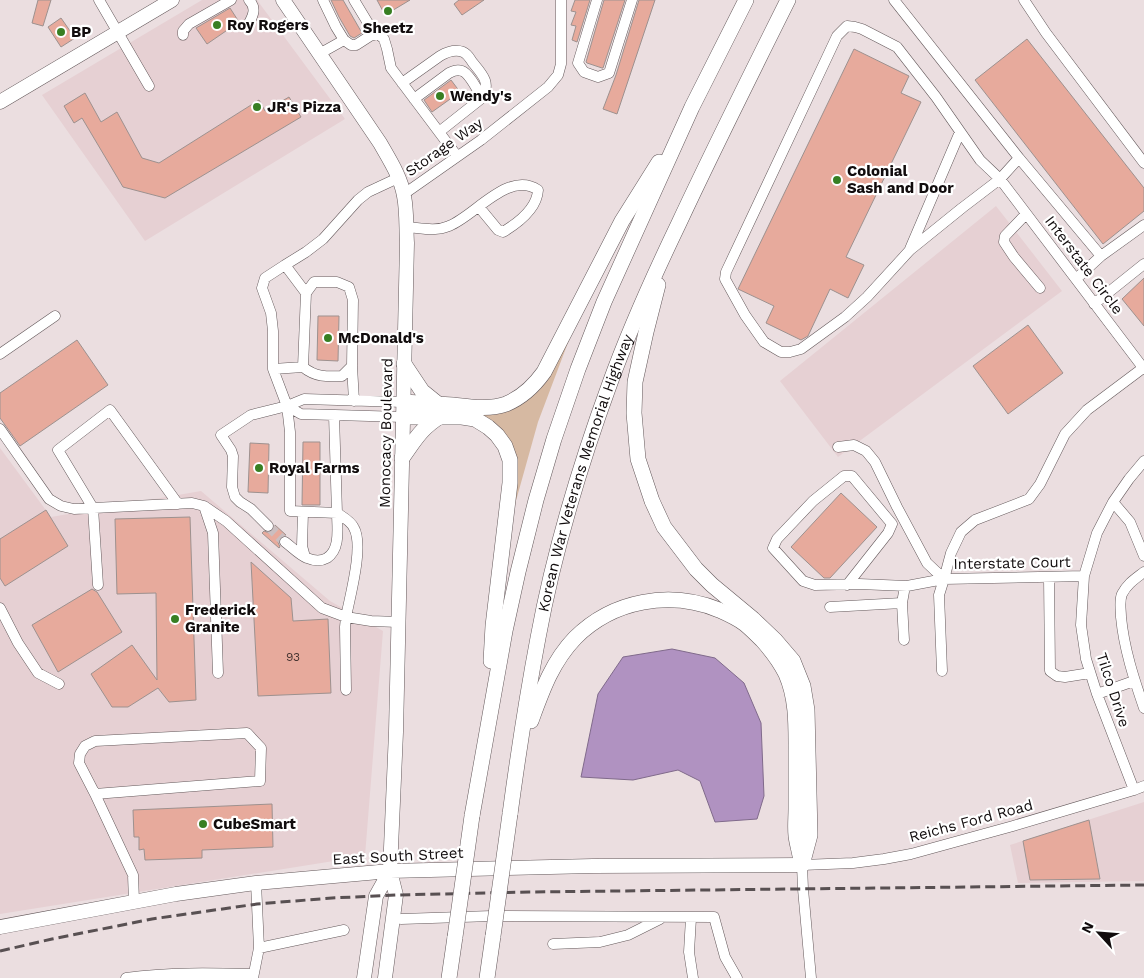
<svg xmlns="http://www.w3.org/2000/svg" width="1144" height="978" font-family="'Work Sans',sans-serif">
<rect width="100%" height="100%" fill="#ebdee0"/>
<!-- built -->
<path fill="#e6d0d3" d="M202 0H257L345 119 145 241 42 95Z
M996 206 1062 291 838 457 780 381Z
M0 448 51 517 201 491 330 601 383 631 365 856 0 914Z
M1144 802V881L1018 883 1010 845Z"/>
<!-- green -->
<path fill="#d6b9a2" d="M572 332 538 422 512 515 504 434 483 415 501 411Z"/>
<!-- water -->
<path fill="#b092c1" stroke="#806a8b" d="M672 649 715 658 744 683 761 723 764 796 757 819 715 822 700 781 678 770 633 780 581 777 598 694 623 657Z"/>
<!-- building -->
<path fill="#e7aa9c" stroke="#9d918f" d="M38 0H51L43 26 32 23Z
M331 0H343L362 33 354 38 350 36 339 17Z
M377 0H410L385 15Z
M459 0H484L462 15 454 4Z
M575 0H590L577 42 572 40 576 26 571 25 576 12 571 11Z
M604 0H625L603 68H602L587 63 586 62Z
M639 0H655L617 114 603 109 616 75Z
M230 8 239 22 207 44 196 28Z
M61 18 75 38 61 47 48 27Z
M1027 39 1144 188V211L1103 244 975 80Z
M854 49 909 76 901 93 921 102 846 257 864 265 848 298 830 289 808 336 801 340 766 323 774 306 738 289Z
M451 80 460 92 432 112 424 100Z
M85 93 101 122 117 112 142 158 159 163 259 100 265 111 289 97 301 117 165 198 123 187 82 118 74 123 64 106Z
M1144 278V326L1122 299Z
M318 316H339L338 361 317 360Z
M1028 325 1063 373 1008 414 973 366Z
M77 340 108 385 20 446 0 418V393Z
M303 442H320V505H302Z
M250 443 269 444 268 493 248 492Z
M841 493 877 527 830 578H824L791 547Z
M46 510 68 546 5 586 0 578V539Z
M190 517 196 700 169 702 158 688 128 707H112L91 674 132 645 157 680 156 593 117 594 115 519Z
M275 525 286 535 282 536 279 538 278 542 280 547 279 548 262 533 264 531 269 533 272 531 274 528Z
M251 562 291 598 293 621 328 619 331 693 258 696Z
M92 589 97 592 122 632 58 672 32 625Z
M272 804 273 847 202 850V858L145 860 144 849 139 850V837H134L133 810Z
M1089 820 1100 879 1030 880 1023 841Z"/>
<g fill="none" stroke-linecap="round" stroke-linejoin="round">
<!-- minor-tunnel -->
<path stroke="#cabec0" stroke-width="10" stroke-dasharray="10 5" stroke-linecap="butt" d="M268 526 285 542"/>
<!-- minor casing -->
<g stroke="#64595b" stroke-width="11">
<path id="minor" d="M99 0 149 86
M323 0 336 27 344 40
M354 0 371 28 370 36
M597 0 578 63 584 72 598 77 609 73 632 0
M894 0 1019 158
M1024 0 1046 33 1144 163
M248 25C253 16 257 8 249 0
M183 35V31L189 24 231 0
M319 54 344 40 351 45H356L370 36 378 34 384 39 387 49 391 68 457 156
M402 83 440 56C447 52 455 49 463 52 468 54 470 59 473 63 483 75 491 83 482 98L439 132
M414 99 449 73C453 71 457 69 462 71 469 73 478 91 482 98
M404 194 481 140 548 87 558 75 561 64V0
M1026 214 1005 236 1004 242 1014 257 1040 288
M406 227C421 228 435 232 449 226 475 216 508 170 538 190 537 209 518 223 503 232L498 230 479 207
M910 249 960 132
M1101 256 1144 225
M1076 279 1101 256 1019 158 1000 179 962 208 910 250 867 297 845 317 801 349 790 352H781L764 342 745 315 725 279 726 272 837 36 847 26 855 27 862 29 897 47 936 97 980 160 1000 179 1144 369
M306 293 314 282H337L349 287 353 300 352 366 342 376C327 377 315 377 303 367L306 293 285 265 306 252 323 239 358 200 368 192 398 178
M1094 304 1144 264
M0 354 55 316
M352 366 354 401
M273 369 303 367
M287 406 301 414 403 417
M334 415 337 513C343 517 351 521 354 528 364 546 350 596 346 617L371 621 398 622
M0 429 49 499 61 506 74 509 192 503 204 506 226 521 322 608 346 617 345 627 346 690
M838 447 854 445 866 451 875 462 897 507 927 563 944 579
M1113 502 1130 522 1144 556
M204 506 213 533 218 673
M303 512 302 546 305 557
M268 526 251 509 240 502 235 497 232 487 233 456 231 450 221 435 251 415 287 406 304 399 403 402
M285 542C292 547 299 555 307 558 314 561 320 562 327 558 341 549 337 527 337 513L290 511V432L287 406 273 369V331L271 313 262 288 265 278 285 265
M1144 572C1135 579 1127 584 1122 594 1119 601 1121 610 1121 617 1124 649 1134 679 1144 708
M1049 577 1050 671 1057 676 1065 677 1090 673
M944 579 951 553 961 532 975 520 1029 499 1040 484 1065 434 1087 410 1143 368
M98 585 93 508 58 450 110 410 178 504
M847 585 888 533 892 524 852 476H844L813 501 777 539 773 548 803 581 815 585 859 584 907 586 944 579
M830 607 902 603
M0 608 18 643 38 673 59 684
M904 640 902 603 905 586
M942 671 939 595 944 579 1084 576
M1097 694 1134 681
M1134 790 1097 694 1086 659 1081 625 1084 576 1097 533 1113 502 1129 479 1144 461
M95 794 79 763 80 754 85 746 95 741 247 733 261 748 260 781 95 794 133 875 134 901
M691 918 689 952 693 978
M401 919 492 916 714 917 725 957 737 978
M553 944 600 942 628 935 660 919
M259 948 344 930
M126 978C169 972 210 973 253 974
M253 978 259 948 256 883
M811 978 803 889 802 865 853 863 884 859 911 854 1013 826 1134 790 1144 786"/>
</g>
<!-- major casing -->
<g stroke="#64595b" stroke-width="15">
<path id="major" d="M283 0 380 143C389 159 401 177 404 196 407 211 406 227 407 243L396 732 390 871 396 895 385 978
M0 102 172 0
M0 927 176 894 256 883 390 871 593 866 802 865
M364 978 376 896 390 871"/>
</g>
<!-- highway casing -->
<g stroke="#64595b" stroke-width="16">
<g id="highway">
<path d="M658 285 646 332 635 382 634 413 638 459 652 501 664 527 696 569 712 585 753 619 775 640 793 661 803 686 807 710 810 835 802 865"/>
<path d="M404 364 422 391 438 404"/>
<path d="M403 402C420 403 436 404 453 405 470 407 490 410 506 404 523 397 534 386 544 372L622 221 659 162"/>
<path d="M403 417H462L475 419 488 427 497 435 505 446 510 460V483L493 626 491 661"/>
<path d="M402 458C415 440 421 428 441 416"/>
<path d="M531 721C542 691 552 662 575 638 613 600 670 590 719 610 728 614 737 618 745 624 751 629 757 635 762 640 771 650 780 662 786 674 797 699 796 726 796 752 796 771 796 790 796 809 796 818 795 827 796 836 797 844 800 853 801 862"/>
<path id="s1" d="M510 814C518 755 527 696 538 638 554 551 580 465 610 383 630 328 654 275 679 223 714 148 751 74 788 0"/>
<path d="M472 816 505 631 518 572 536 500 554 439 578 369 604 302 692 107 746 0"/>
<path d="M449 978 455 937"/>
<path d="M487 978 493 936"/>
</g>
</g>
<!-- minor -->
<use href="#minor" stroke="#fff" stroke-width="10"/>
<!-- major -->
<use href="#major" stroke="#fff" stroke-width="14"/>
<!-- highway -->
<use href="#highway" stroke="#fff" stroke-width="15"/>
<!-- rail -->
<path stroke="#585052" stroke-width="3" stroke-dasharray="10 5" stroke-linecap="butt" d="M0 951 52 939 152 919 257 904 332 898 396 895 529 892 1144 885"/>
<!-- highway-bridge casing -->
<g stroke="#64595b" stroke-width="16" stroke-linecap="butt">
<path id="highway-bridge" d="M493 936 510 814
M455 937 472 816"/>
</g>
<!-- highway-bridge -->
<use href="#highway-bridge" stroke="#fff" stroke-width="15"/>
</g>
<!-- markers -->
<g fill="#387f23" stroke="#fff" stroke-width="2">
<circle cx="388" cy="11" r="5"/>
<circle cx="217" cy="25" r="5"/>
<circle cx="61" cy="32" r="5"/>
<circle cx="440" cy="96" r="5"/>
<circle cx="257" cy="107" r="5"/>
<circle cx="837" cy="180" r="5"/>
<circle cx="328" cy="338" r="5"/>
<circle cx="259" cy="468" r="5"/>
<circle cx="175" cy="619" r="5"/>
<circle cx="203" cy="824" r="5"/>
</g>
<g text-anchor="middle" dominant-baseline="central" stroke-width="4.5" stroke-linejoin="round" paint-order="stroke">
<!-- number labels -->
<g font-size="12" fill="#463431">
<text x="293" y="657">93</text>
</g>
<!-- poi labels -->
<g font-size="15" font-weight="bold" fill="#110c0d" stroke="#fff" text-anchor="start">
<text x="227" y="25">Roy Rogers</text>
<text x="388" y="28" text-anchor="middle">Sheetz</text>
<text x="71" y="32">BP</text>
<text x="450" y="96">Wendy's</text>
<text x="267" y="107">JR's Pizza</text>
<text x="847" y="171">Colonial<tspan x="847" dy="17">Sash and Door</tspan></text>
<text x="338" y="338">McDonald's</text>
<text x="269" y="468">Royal Farms</text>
<text x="185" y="610">Frederick<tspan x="185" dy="17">Granite</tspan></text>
<text x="213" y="824">CubeSmart</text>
</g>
<!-- street labels -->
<g font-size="15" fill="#110c0d" stroke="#fff">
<text transform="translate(444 147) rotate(-35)">Storage Way</text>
<text transform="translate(1084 265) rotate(53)">Interstate Circle</text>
<text transform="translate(386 433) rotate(-89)">Monocacy Boulevard</text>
<text stroke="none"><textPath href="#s1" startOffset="350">Korean War Veterans Memorial Highway</textPath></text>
<text transform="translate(1012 563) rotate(-1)">Interstate Court</text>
<text transform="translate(1113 690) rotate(72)">Tilco Drive</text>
<text transform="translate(971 821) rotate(-15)">Reichs Ford Road</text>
<text transform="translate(398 856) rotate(-3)">East South Street</text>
</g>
</g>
<!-- north arrow -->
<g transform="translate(1099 933) rotate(296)" stroke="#ffffff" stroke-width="4" paint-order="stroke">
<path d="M0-4L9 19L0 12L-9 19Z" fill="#110c0d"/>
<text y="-8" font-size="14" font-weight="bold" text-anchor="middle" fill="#110c0d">N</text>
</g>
</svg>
